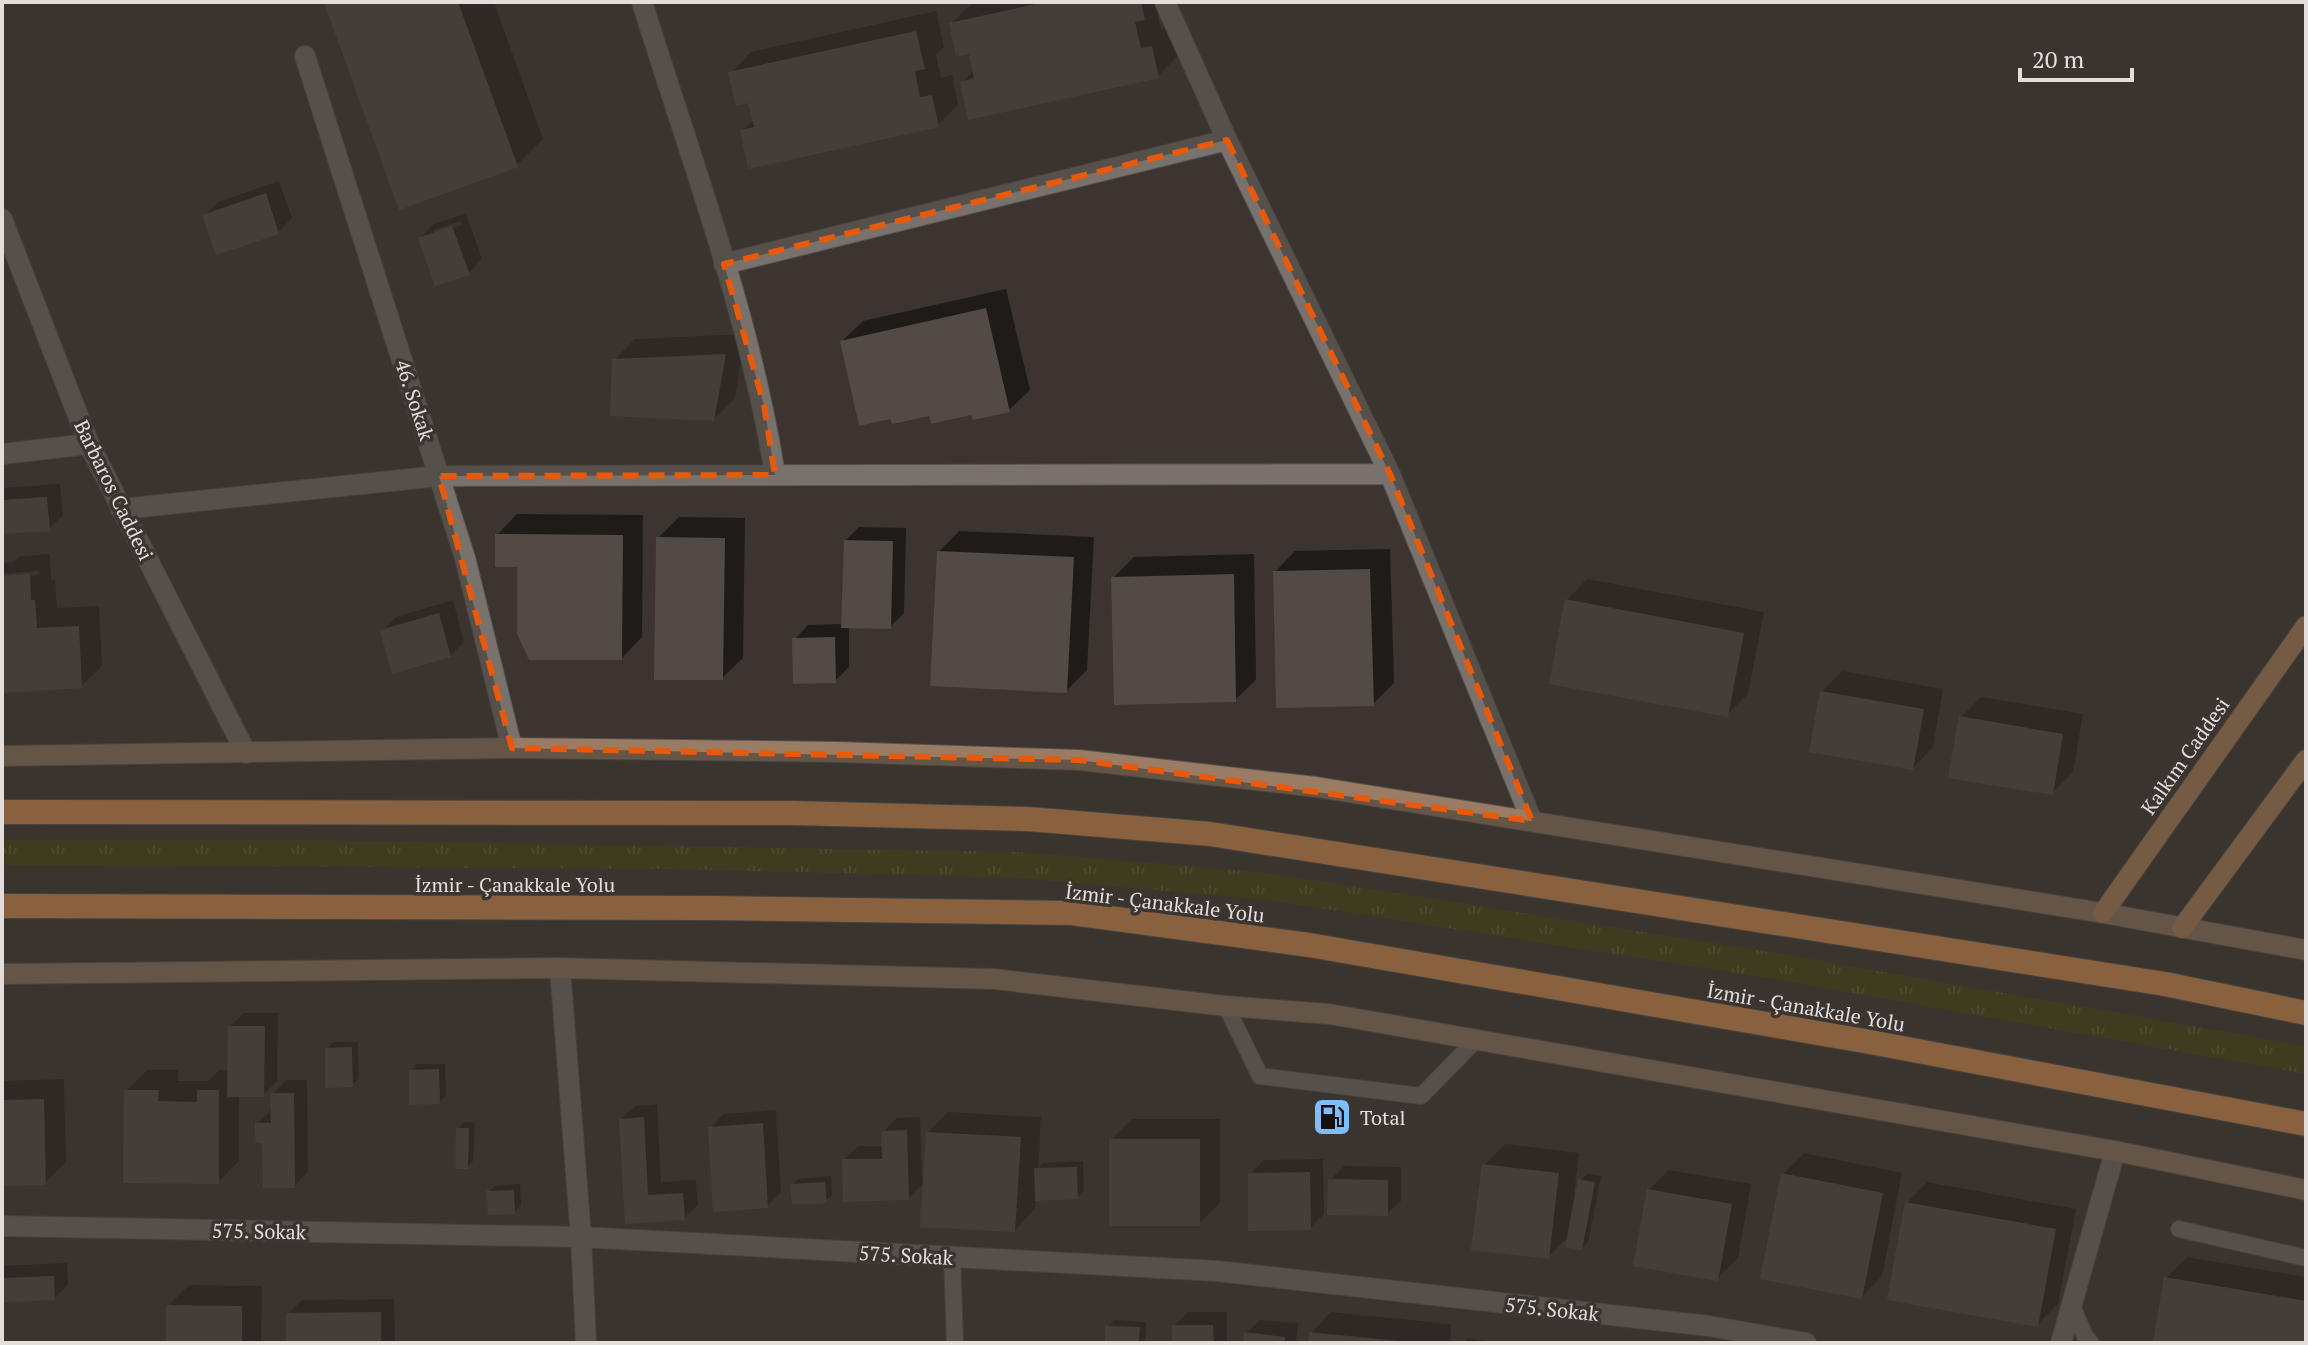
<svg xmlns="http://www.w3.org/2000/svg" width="2308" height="1345" font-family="'PT Serif',serif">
<defs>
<pattern id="grass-tufts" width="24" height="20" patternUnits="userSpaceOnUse" patternTransform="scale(2)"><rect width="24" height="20" fill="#42450d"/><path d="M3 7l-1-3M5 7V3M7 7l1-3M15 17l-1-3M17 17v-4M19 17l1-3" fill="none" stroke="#5d5f30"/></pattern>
</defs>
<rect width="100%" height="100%" fill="#3b3430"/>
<!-- grass -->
<path fill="url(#grass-tufts)" d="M2 840H302L1019 852 1269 873 1764 951 2306 1046V1074L1768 978 1275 901 1022 878 683 869 2 865Z"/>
<!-- shadow -->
<path fill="#0007" fill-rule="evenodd" d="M326 2H494L543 139 516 166Z
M977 2H1160L1156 6 1161 29 1172 27 1179 55 1158 76 962 82 974 70 970 52 951 24 972 3Z
M936 11 944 47 936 55 941 78 952 75 958 105 938 125 742 131 754 119 750 101 731 73 751 52Z
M279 181 292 218 278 232 204 216 218 202Z
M466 213 482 259 469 273 420 238 434 224ZM461 221 463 225 434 234V230Z
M1006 289 1030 390 1009 410 930 414 842 341 863 321Z
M745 334 735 398 714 419 614 360 635 339Z
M60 484 63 515 49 529 2 532V488Z
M517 514 643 515 642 637 622 658 519 565 497 535Z
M679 517 745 518 743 658 722 678 658 538Z
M859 527 906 528 904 613 890 627 849 626V667L835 681 795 639 808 625 843 624 846 540Z
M959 531 1094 537 1087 670 1066 691 939 552Z
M1390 549 1394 683 1373 704 1275 572 1295 551Z
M50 554 51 580H55L57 608 99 606 102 666 81 686 2 691V578L40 575 39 571 2 574V563L14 562 20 556Z
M1254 554 1256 680 1235 700 1113 578 1134 557Z
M1587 579 1764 612 1748 694 1727 715 1567 600Z
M453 600 464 642 450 656 382 631 396 617Z
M1842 671 1943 689 1933 747 1913 768 1822 692Z
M1981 697 2083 714 2073 772 2052 793 1961 717Z
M244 1013H278L277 1081 263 1095H239V1161L218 1182 126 1091 147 1070H178V1081H208L219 1070H230V1026Z
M333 1042H358L359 1078 352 1085 327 1049Z
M417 1064H445L446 1096 439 1102 411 1071Z
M64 1079 66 1162 45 1183 2 1184V1081Z
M286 1080H307L308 1172 294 1186 264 1141 257 1124 271 1110 272 1094Z
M657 1104 661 1182 696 1180 698 1205 684 1218 627 1222 621 1119 635 1106Z
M776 1110 781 1192 767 1206 710 1128 724 1114Z
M948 1112 1041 1117 1038 1168 1043 1163 1083 1161 1084 1190 1077 1197 1036 1199 1035 1209 1015 1230 925 1182 908 1198 844 1160 858 1146H883V1132L897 1118 920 1117 922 1177 925 1178 927 1133Z
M1132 1119H1220V1203L1199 1224 1111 1140Z
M464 1122 475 1123 473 1161 467 1167 458 1129Z
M1505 1144 1579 1153 1574 1196H1577L1580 1180 1587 1174 1601 1176 1588 1242 1581 1248 1569 1236 1548 1257 1484 1165Z
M1804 1153 1902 1173 1882 1276 1861 1297 1783 1174Z
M1323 1159 1324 1214 1310 1228 1250 1174 1264 1160Z
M1344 1166 1401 1167V1201L1387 1214 1330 1180Z
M1669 1170 1751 1184 1738 1258 1717 1279 1649 1190Z
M831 1176 832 1195 826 1201 792 1185 799 1179Z
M1927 1182 2076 1209 2058 1304 2038 1324 1907 1203Z
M520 1184 521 1205 515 1212 488 1192 495 1186Z
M2187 1257 2306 1277V1343H2155L2166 1278Z
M67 1263 68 1285 54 1298 2 1301V1266Z
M189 1285 262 1286 261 1343H168V1306Z
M394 1299 395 1343H288V1314L302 1300Z
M1188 1312H1227V1343H1174V1326Z
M1331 1312 1451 1324 1450 1343H1310L1311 1333Z
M1114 1320 1146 1322 1145 1343H1107V1327Z
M1260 1320 1298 1323 1296 1343H1245L1246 1333Z
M1467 1338 1500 1343H1462Z"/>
<!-- building -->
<path fill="#514a45" d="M324 2H458L518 167 399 210Z
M1045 2H1141L1145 20 1135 22 1141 48 1152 46 1159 78 968 120 960 82 974 78 969 54 956 57 949 23Z
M916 31 925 69 915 71 920 97 932 95 939 127 748 169 740 130 754 127 748 103 736 106 728 72Z
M266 193 279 234 216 255 202 215Z
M452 226 470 275 435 286 418 238Z
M986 308 1010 412 973 420 971 415 931 424 929 416 892 424 890 419 859 426 840 341Z
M726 354 714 421 610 416 612 359Z
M47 497 50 531 2 534V500Z
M495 534 623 535 622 660H529L517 634V567H495Z
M656 537 725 538 723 680H654Z
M844 540 893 541 891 629 841 628Z
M937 551 1074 557 1067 693 930 686Z
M1370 569 1374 706 1276 708 1273 571Z
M30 574 31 600H35L37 628 79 626 82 688 2 693V576Z
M1234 574 1236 702 1114 705 1111 577Z
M1565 599 1744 633 1728 717 1549 684Z
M439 613 451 657 392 674 380 630Z
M835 637 836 683 793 684 792 638Z
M1820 691 1924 709 1913 770 1809 752Z
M1959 716 2063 734 2053 795 1948 778Z
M228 1026H265L264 1097H227Z
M352 1047 353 1087 325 1088V1048Z
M439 1069 440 1104 409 1105V1070Z
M124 1090H159L158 1101 197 1102V1090H219V1184L123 1183Z
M270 1093H294L295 1188H263L262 1143H255V1123H271Z
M44 1099 46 1185 2 1186V1100Z
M644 1117 648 1195 683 1193 685 1220 625 1224 619 1119Z
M763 1123 768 1208 713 1212 708 1127Z
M456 1128H469L468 1169H455Z
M907 1130 909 1200 843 1202 842 1159H882L881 1131Z
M926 1132 1021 1137 1015 1232 920 1227Z
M1109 1139H1200V1226H1109Z
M1482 1164 1559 1173 1549 1259 1471 1250Z
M1077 1167 1078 1199 1035 1201 1034 1168Z
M1310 1172 1311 1230 1248 1231V1173Z
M1781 1173 1883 1193 1862 1299 1760 1279Z
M1328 1179 1388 1180V1216L1327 1215Z
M1578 1179 1595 1182 1582 1250 1565 1247Z
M825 1182 827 1203 792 1205 790 1184Z
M1647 1189 1732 1204 1718 1281 1633 1266Z
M514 1190 515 1214 488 1215 486 1191Z
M1905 1202 2056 1229 2038 1327 1887 1300Z
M54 1276 55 1300 2 1303V1278Z
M2164 1277 2306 1301V1343H2153Z
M166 1305 242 1306V1343H166Z
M381 1312V1343H286V1313Z
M1172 1325H1213L1214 1343H1172Z
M1105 1326 1140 1327 1139 1343H1105Z
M1244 1332 1285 1337V1343H1243Z
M1309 1332 1399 1341V1343H1308Z"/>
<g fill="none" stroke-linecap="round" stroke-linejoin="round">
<!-- lane casing -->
<g stroke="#58524f" stroke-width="18">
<path id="lane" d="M1226 1006 1260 1076 1421 1096 1477 1039
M2179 1229 2306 1258
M952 1257 955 1343
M2071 1304 2085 1336 2091 1343"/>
</g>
<!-- street casing -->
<g stroke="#58524f" stroke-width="22">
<path id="street" d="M642 2C690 157 750 315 775 475
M1165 2 1227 140 1390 474 1532 821
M305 56 465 558 512 748
M2 219 89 444 246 753
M724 264 1227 140
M2 454 89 444
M121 509 439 476 1390 474
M560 968 581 1237 586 1343
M2 1226 581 1237 1217 1271 1709 1326 1806 1343
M2061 1343 2115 1151"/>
</g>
<!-- secondary casing -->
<g stroke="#58524f" stroke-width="22">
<path id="secondary" d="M2 756 512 748 836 752 1079 760 1316 787 2103 913 2306 950
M2 974 560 968 994 979 1226 1006 1329 1014 2115 1151 2306 1190"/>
</g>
<!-- primary casing -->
<g stroke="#58524f" stroke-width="22">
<path id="primary" d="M2103 913 2306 626
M2182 928 2306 760"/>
</g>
<!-- highway casing -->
<g stroke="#58524f" stroke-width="26">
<path id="highway" d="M2 812 792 813 1028 819 1210 834 2165 984 2306 1013
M2 906 712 908 1072 913 1309 945 1870 1042 2306 1124"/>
</g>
<!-- lane -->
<use href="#lane" stroke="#79716c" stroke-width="16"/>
<!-- street -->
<use href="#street" stroke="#79716c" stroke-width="20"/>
<!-- secondary -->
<use href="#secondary" stroke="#9a7c64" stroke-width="20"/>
<!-- primary -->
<use href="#primary" stroke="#bc885d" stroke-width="20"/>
<!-- highway -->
<use href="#highway" stroke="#e89753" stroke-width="24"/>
</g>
<!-- marked area -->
<path d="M0 0H2308V1345H0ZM1227 140 1390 474 1532 821 1079 760 512 748 439 476 775 475 764 405 724 264Z" fill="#3b3430" fill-opacity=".55" fill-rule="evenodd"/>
<path fill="none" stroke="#e8590c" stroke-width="6" stroke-dasharray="16 10" stroke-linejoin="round" d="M1227 140 1390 474 1532 821 1079 760 512 748 439 476 775 475 764 405 724 264Z"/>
<!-- icons -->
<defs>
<g id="fuel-square" transform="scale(2)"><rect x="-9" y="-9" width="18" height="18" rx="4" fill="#7ebdf9" stroke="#3b3430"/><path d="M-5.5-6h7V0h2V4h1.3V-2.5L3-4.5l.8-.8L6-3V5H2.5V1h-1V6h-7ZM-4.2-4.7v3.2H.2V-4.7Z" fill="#111"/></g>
</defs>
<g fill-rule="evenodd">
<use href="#fuel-square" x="1332" y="1117"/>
</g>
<g text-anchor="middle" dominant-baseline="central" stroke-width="7" stroke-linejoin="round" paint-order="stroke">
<!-- street labels -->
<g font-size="20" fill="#e3dedc" stroke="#3b3430">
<text transform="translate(415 400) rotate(72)">46. Sokak</text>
<text transform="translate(114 490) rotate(64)">Barbaros Caddesi</text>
<text transform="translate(2185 756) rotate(-55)">Kalkım Caddesi</text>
<text x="515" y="884">İzmir - Çanakkale Yolu</text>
<text transform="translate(1165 903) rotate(7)">İzmir - Çanakkale Yolu</text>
<text transform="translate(1806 1007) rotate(10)">İzmir - Çanakkale Yolu</text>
<text transform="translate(259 1231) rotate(1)">575. Sokak</text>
<text transform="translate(906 1255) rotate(3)">575. Sokak</text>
<text transform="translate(1552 1309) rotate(6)">575. Sokak</text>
</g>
<!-- poi labels -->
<g font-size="20" fill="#e3dedc" stroke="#3b3430" text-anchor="start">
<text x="1360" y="1117">Total</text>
</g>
</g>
<!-- border -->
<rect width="2308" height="1345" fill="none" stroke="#e3dedc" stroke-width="8"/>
<!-- scale -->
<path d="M2020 68v12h112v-12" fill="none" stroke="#e3dedc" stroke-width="4"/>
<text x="2032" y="68" font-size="24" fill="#e3dedc" stroke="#3b3430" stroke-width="6" paint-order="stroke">20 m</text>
</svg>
